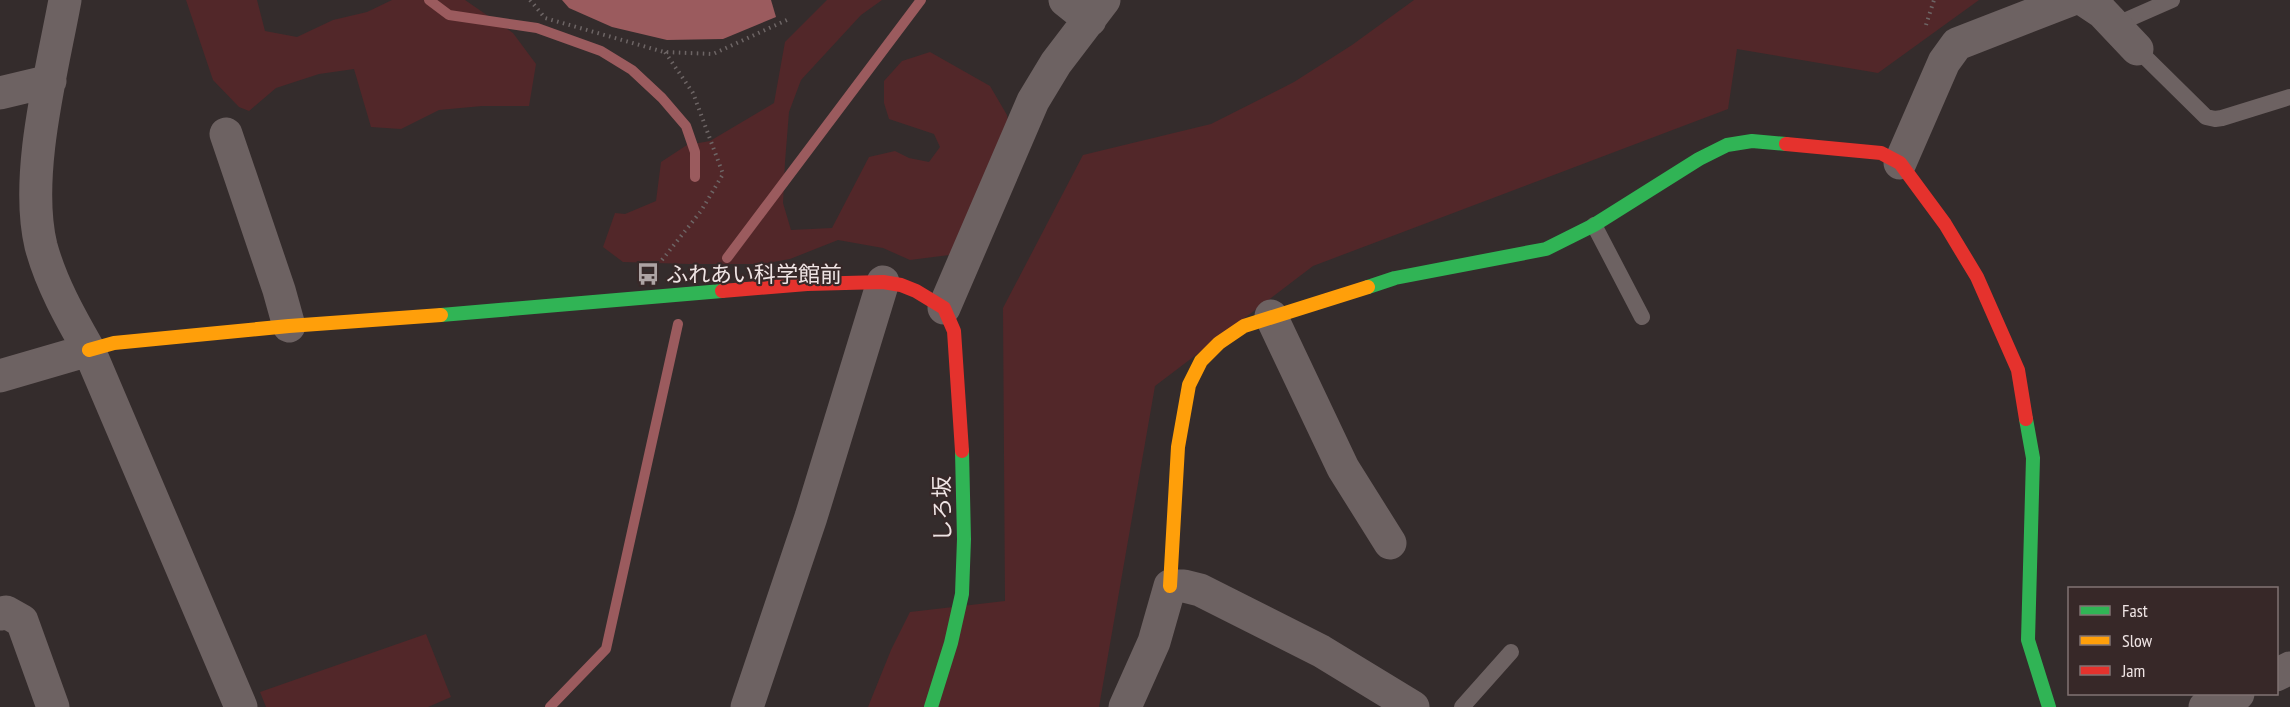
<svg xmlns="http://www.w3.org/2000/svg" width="2290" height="707" font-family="'PT Sans Narrow','Noto Sans JP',sans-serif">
<rect width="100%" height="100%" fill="#342c2c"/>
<!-- green -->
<path fill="#522729" d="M186 0H257L265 31 297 37 333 20 367 12 392 0H465L513 33 536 64 529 106H482L439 110 401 129 371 127 354 69 319 74 276 88 249 111 239 107 213 80Z
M827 0H882L861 15 801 80 789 112 785 162 783 203 791 230 832 228 869 157 895 151 909 158 929 162 940 147 934 134 889 119 884 103V81L902 61 930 52 990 86 1007 115 1011 138 957 254 910 260 883 248 838 240 790 259 762 264H689L623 262 603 247 615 213 625 214 656 201 661 162 687 145 710 141 774 103 785 42Z
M1414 0H1979L1878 73 1737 49 1728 109 1313 266 1155 386 1099 707H868L891 650 910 612 1005 601 1003 308 1083 155 1211 124 1294 82 1352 45Z
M426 634 451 697 428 707H266L260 692Z"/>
<!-- water -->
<path fill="#9b5b5e" d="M562 0H771L776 17 723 39 667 40 612 27 569 8Z"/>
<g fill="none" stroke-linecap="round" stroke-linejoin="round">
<!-- stream -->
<path stroke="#9b5b5e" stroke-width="10" d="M429 0 449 15 537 28 601 51 632 70 662 98 686 126 695 152V177
M727 258 921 0
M550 707 606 649 678 324"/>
<!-- path -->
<path stroke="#6d6565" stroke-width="4" stroke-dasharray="1.5 4.5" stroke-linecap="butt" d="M530 0 545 18 664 52 713 54 789 19
M1926 25 1934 0
M662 260 701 211 723 174 693 93 665 52"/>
<!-- lane -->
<path stroke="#6d6262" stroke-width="16" d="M2115 25 2172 0
M2137 49 2206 117 2215 119 2222 118 2290 97
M1594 225 1642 317
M1462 707 1511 652"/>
<!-- street -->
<path stroke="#6d6262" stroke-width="33" d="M65 0C52 71 24 176 41 246 51 283 70 317 89 350L241 707
M1065 0 1090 20
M2084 0 2102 12 2137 49
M0 93 50 81
M226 134 279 290 289 326
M1900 163 1944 62 1957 44 2070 0
M944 308 1033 101 1056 63 1104 0
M1271 316 1343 468 1390 543
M0 376 89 350
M0 614 6 612 22 621 53 707
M2276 675 2290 668
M747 707 811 517 883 282
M1125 707 1154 642 1170 586H1184L1200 590 1321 651 1413 707
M2205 707 2238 694"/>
<!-- fast -->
<path stroke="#30b455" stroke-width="14" d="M1368 287 1395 278 1546 249 1594 225 1699 159 1727 145 1752 141 1786 144
M441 315 722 291
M2026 419 2033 458 2028 640 2049 707
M931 707 951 643 962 594 964 539 962 451"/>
<!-- slow -->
<path stroke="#ff9f0a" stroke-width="14" d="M89 350 114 343 289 326 441 315
M1170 586 1178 447 1189 385 1201 361 1219 343 1244 326 1368 287"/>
<!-- jam -->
<path stroke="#e5322d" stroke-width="14" d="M1786 144 1881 153 1900 163 1945 224 1977 277 2018 370 2026 419
M722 291 807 284 883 282 901 285 916 291 944 308 954 331 962 451"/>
</g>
<!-- icons -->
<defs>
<g id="bus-bare" transform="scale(1.8)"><path d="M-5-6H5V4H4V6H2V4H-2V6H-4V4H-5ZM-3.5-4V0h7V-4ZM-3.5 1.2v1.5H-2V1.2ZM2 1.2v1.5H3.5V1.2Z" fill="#aea4a4" stroke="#372828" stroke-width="2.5" paint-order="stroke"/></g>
</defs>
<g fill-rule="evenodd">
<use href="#bus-bare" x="648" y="274"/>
</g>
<g text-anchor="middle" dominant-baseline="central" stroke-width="4.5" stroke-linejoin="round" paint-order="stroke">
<!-- poi labels -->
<g font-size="22" fill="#efe4e4" stroke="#372828" text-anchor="start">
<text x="666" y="274">ふれあい科学館前</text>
</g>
<!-- street labels -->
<g font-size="22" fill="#efe4e4" stroke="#372828">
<text transform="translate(942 509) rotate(-91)">しろ坂</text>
</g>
</g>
<!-- legend -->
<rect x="2068" y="587" width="210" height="108" fill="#372828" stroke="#817373" stroke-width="1.5"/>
<rect x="2080" y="606" width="30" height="9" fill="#30b455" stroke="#817373" stroke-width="1.5"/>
<text x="2122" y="617" font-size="18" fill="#efe4e4">Fast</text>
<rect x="2080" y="636" width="30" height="9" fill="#ff9f0a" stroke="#817373" stroke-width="1.5"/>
<text x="2122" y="647" font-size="18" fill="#efe4e4">Slow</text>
<rect x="2080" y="666" width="30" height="9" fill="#e5322d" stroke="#817373" stroke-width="1.5"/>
<text x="2122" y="677" font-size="18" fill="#efe4e4">Jam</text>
</svg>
